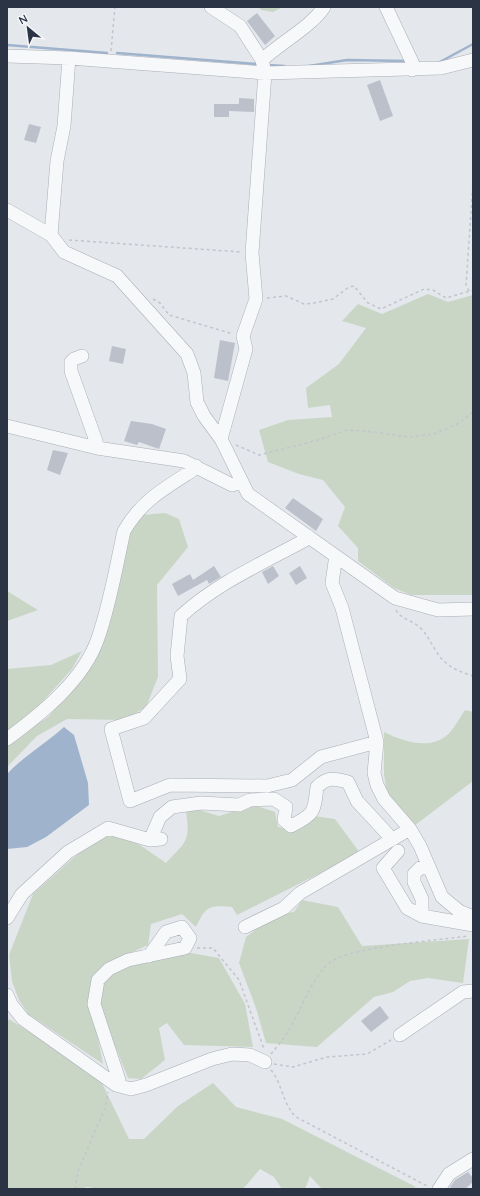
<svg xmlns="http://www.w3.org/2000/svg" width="480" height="1196" font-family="Quicksand,sans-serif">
<rect width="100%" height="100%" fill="#e4e7ec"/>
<!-- green -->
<path fill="#c9d6c5" d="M259 7H283L273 12 261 10Z
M428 294 448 302 473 295V595H411L394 588 358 561V548L338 526 345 507 323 480 299 474 268 462 259 430 288 420 332 417 330 405 308 408 306 388 339 364 366 328 342 321 358 304 382 314Z
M165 513 179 519 188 547 157 585 158 677 146 707 125 720 67 719 37 736 7 767V744L48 717 89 667 131 529 141 515Z
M7 591 38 610 7 621Z
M82 651 72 669 28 718 7 731V669L51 665Z
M465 710 473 712V781L414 826 387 793 384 774V732C404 742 434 752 451 731 456 725 460 717 465 710Z
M253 805 275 812 278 827 293 830 314 816 335 819 360 853 237 915 232 907C209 905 206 906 196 927L182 914 151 924 148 945 106 964 93 975 91 1002 103 1064 28 1014 19 1000 12 981 9 955 33 894 79 853 112 833 140 845 166 863C185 842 191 842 186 812L196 809 219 816Z
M302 900 338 907 362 946 469 939 463 983 428 978 410 981 393 992 374 997 317 1047 266 1043 256 1008 239 963 246 937 278 914 294 912Z
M191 953 219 958 245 1004 253 1047 184 1045 167 1023 159 1028 165 1060 141 1079 128 1078 96 999 101 982 118 969 140 960Z
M9 1019 99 1077 129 1139H144L178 1106 213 1083 236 1107 282 1119 416 1187 412 1189H322L310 1176 305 1189H282L274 1177 260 1169 243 1189H99L87 1187 81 1189H7V1023Z"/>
<!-- water -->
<path fill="#9fb4cc" d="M64 727 74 735 88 783 89 805 46 837 27 847 7 849V774C24 756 45 744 64 727Z"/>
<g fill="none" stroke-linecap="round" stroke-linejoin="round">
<!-- stream -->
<path stroke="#9fb4cc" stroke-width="2.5" d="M7 45 107 53
M117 53 256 64
M438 63 473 44
M268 65 284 66
M309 66 347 60 408 61"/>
</g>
<!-- building -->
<path fill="#bbc0ca" d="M257 13 275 36 265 45 247 21Z
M380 80 393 116 380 121 367 85Z
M239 98 254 99V112L229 111V117H214V104H239Z
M29 124 41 127 36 143 24 140Z
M220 340 235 343 228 381 214 378Z
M112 346 126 349 123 364 109 361Z
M131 421 152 424 166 429 159 449 139 442 137 445 124 441Z
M53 450 68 453 60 475 47 470Z
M293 498 323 519 316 531 285 508Z
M214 566 221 577 209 584 207 580 178 596 172 584 190 574 193 580Z
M273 566 279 576 268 584 262 572Z
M300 566 307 578 296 585 289 573Z
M380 1006 389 1018 371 1032 361 1021Z
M468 1172 473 1178V1182L465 1189H452L450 1187 455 1180Z"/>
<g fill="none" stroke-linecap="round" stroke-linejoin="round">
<!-- minor casing -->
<g stroke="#a9aeb7" stroke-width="14">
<path id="minor" d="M211 7 240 26 262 60 265 73 252 253 256 299 243 336 246 349 221 439
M386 7 413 64 412 70
M7 56 69 58 265 73 441 68 473 60
M262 60C279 44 313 25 324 7
M7 210 51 235 64 252 117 276 187 354 194 373 197 402 204 416 221 439 248 494 395 598 438 610 473 609
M51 235 57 161 64 126 69 58
M82 356 74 359 71 362V371L96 441 97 448
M7 426 97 448 184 461 232 485 241 481
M308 536 305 540C263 563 217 583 181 616L177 656 180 679 144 718 111 729 130 801 170 785 267 786 292 780 321 757 377 742
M337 557 335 562 332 583 342 608 377 742 374 773 377 785 384 799 410 829 420 846 442 897 459 911 473 917
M7 739C41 714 84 680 98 638 110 604 116 567 124 531 142 500 164 489 193 470L196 466
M161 839 150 840 160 817 172 807 201 803 239 805 250 800 274 799 286 807 284 820 291 826C315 814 314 812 317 787 327 777 334 778 348 782L357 801 392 839
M398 851 383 868 407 908 422 916 473 925
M422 916V899L414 882V874L420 868 427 865
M7 918 22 894 68 852 108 828 150 840
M245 927 284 908 300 893 410 829
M7 995 11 1004 23 1019 116 1085 131 1089 146 1085 212 1059 232 1054 250 1055 265 1062
M400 1035 463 992 473 991
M116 1085 119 1080 94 1004 98 980 109 969 128 960 185 948 190 938 182 927 166 932 149 956
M439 1189 449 1174 473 1159"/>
</g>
<!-- path -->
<path stroke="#c2c5cb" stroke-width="1.5" stroke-dasharray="3 3" stroke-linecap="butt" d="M111 51 115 7
M69 240 241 252
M469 291 466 285 473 183
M267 298 286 296 304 304 314 303 333 299 349 287 354 286 368 303 381 309 424 289 433 290 446 298 473 290
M153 299 160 303 169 315 233 334
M236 445 259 455 318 440 347 430 376 432 408 437 434 434 459 423 473 412
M396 610C401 619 411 620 418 626 427 633 430 642 436 651 445 666 457 671 473 676
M197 948H213L239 980 264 1049
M271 1054C276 1048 282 1041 286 1035 301 1012 308 984 328 964 344 947 441 940 469 936
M274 1064 293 1067 327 1057 367 1054 391 1040
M271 1070C283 1085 282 1103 296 1117L429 1187
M75 1189 78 1171 105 1108 108 1092"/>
<!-- minor -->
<use href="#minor" stroke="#f7f8fa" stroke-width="13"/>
</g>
<!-- border -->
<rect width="480" height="1196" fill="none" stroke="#2b3445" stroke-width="16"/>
<!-- north arrow -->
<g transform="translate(28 28) rotate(331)" stroke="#f4f6f9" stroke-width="3" paint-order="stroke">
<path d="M0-3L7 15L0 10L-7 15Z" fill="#2b3445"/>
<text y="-6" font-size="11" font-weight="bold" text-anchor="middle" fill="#2b3445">N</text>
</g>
</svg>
